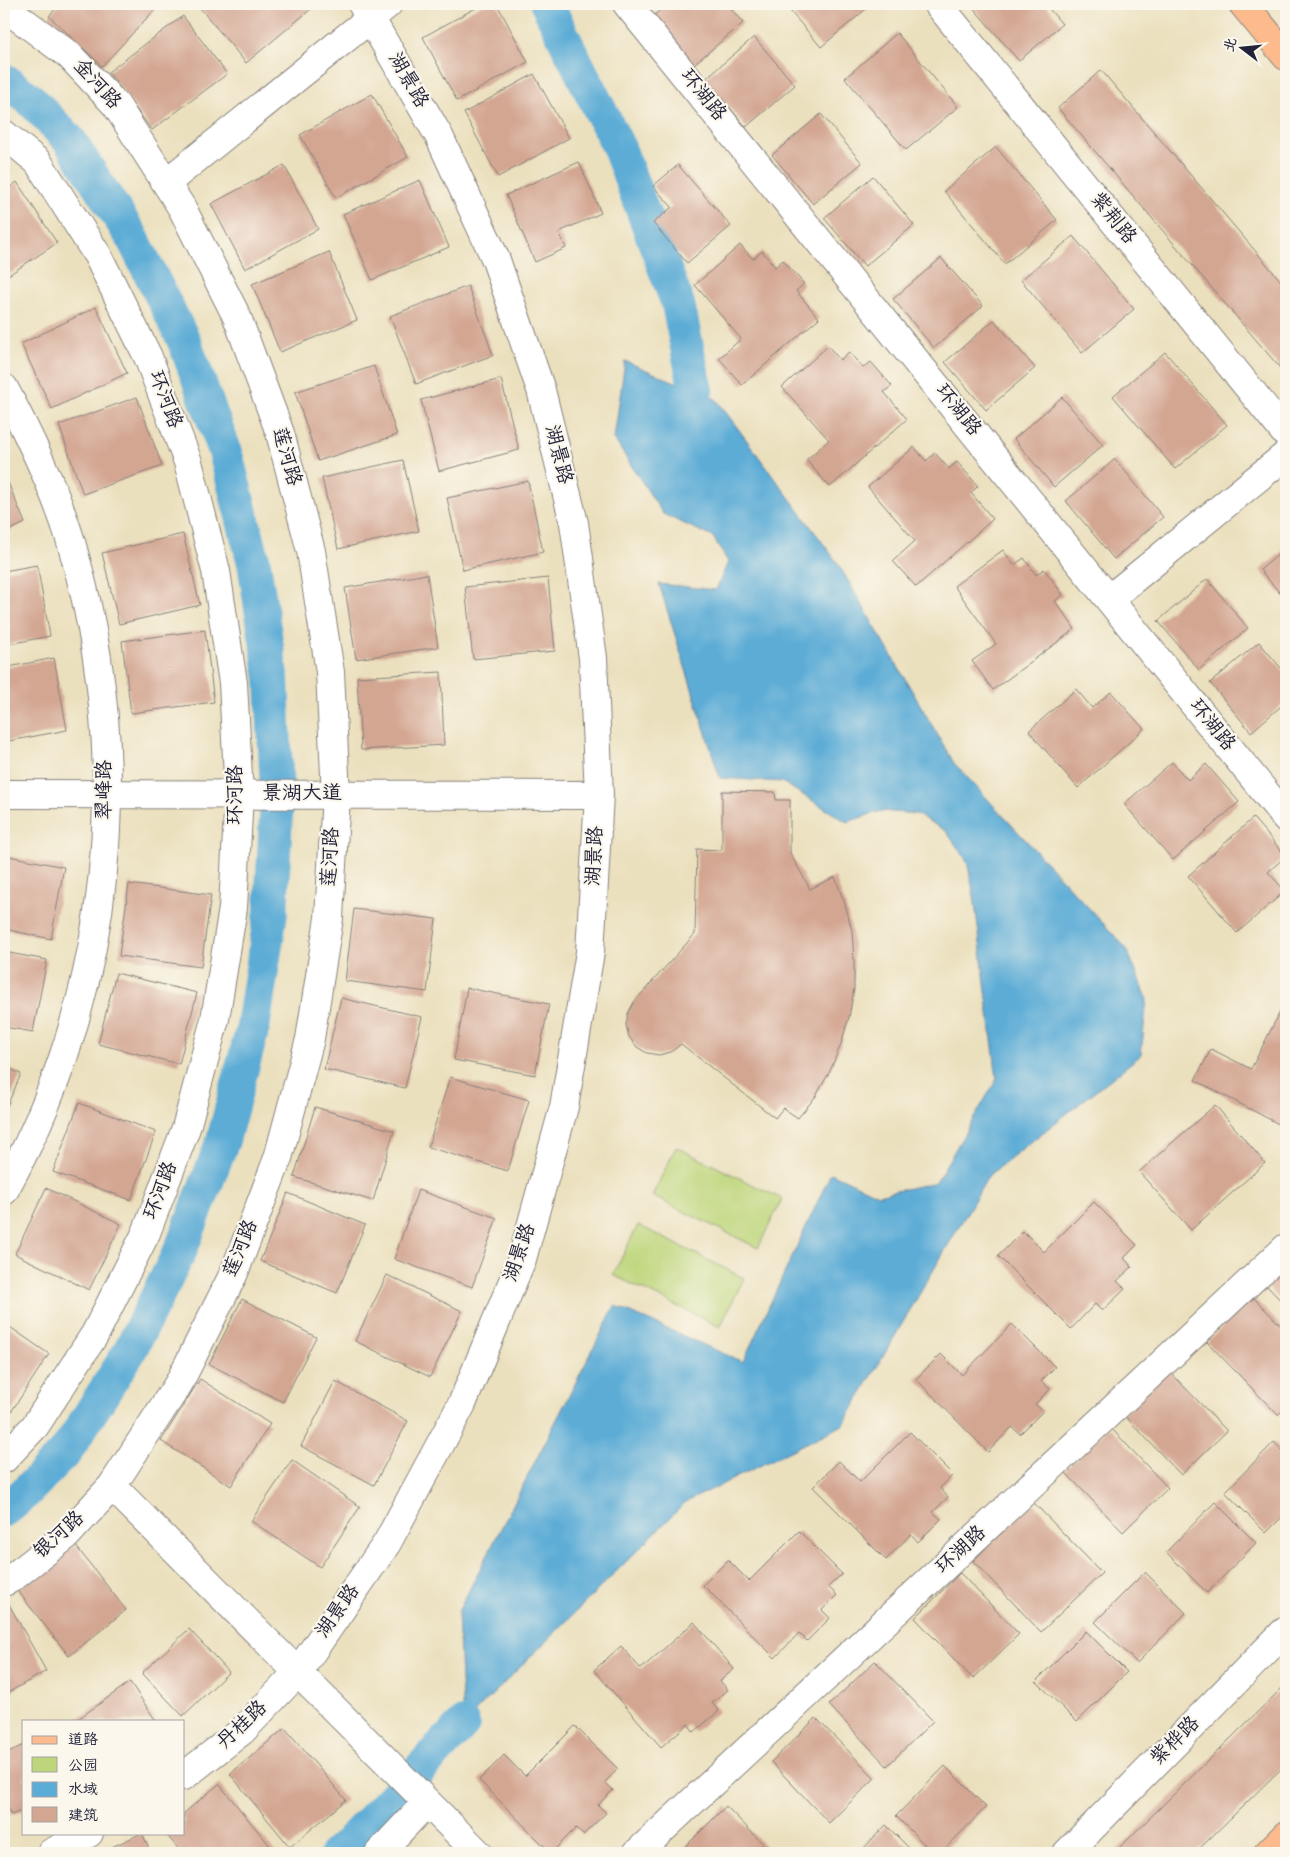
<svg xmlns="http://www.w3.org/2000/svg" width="1290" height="1857" font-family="Dekko,'LXGW WenKai TC',sans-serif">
<rect width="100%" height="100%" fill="#fbf7ec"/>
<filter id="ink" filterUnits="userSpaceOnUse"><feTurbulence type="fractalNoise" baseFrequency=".02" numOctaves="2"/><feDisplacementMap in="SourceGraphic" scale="10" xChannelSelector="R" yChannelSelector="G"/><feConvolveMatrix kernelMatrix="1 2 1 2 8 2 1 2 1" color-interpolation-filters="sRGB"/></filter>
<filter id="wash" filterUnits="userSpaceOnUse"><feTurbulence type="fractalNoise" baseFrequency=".0096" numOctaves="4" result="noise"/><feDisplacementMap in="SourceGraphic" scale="20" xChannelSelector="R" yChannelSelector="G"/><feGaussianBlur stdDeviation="1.12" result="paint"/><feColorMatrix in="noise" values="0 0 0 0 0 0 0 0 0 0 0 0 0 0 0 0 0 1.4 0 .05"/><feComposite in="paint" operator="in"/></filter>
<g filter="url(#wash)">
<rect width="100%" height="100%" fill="#ebe0be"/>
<!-- green -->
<path fill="#bed67b" stroke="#707c5b" d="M676 1147 782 1199 758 1248 652 1196Z
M638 1225 744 1278 720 1327 613 1275Z"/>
<!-- water -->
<path fill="#5bacd6" stroke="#3e6788" d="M625 361 716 399 837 562 954 763 1126 948 1147 998 1141 1055 989 1175 843 1425 686 1502 463 1724 458 1612 615 1306 743 1362 831 1173 878 1195 936 1182 997 1079 974 895 967 861 946 831 916 814 881 811 847 822 782 782 720 778 659 584 716 590 728 562 713 537 663 514 614 439Z"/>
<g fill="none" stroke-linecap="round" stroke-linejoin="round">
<!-- canal -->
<path stroke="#5bacd6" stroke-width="34" d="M547 4 619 148 678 304 696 391
M4 80 31 100 70 141 132 237 184 341 225 451 254 563 272 679 277 795 271 912 253 1027 223 1140 181 1249 128 1354 67 1450 26 1492 4 1510
M337 1853 346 1846 463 1724"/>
</g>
<g id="blocks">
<!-- building -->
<path fill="#d3a692" d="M60 4H160L102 66 49 16Z
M204 4H317L246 63 200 8Z
M483 4H497L528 62 457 101 423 37Z
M668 4H727L743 23 693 65 653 16Z
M784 4H872L821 47Z
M970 4H1045L1062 24 1019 61Z
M183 16 227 74 152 130 108 72Z
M897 33 958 107 906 150 845 78Z
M754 37 795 85 746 127 705 79Z
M1101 70 1286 287V375L1058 108Z
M534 74 569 138 498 177 464 113Z
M372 94 408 157 336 198 300 135Z
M821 114 862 163 813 204 772 155Z
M996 147 1057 220 1005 264 944 191Z
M579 162 601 213 559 232 566 248 535 262 506 195Z
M284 165 318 229 245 269 211 204Z
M678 165 731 226 687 263 653 223 672 207 653 186Z
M873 176 914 225 865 266 824 218Z
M420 180 449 247 372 280 343 214Z
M17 182 57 243 4 278V191Z
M1073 236 1134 309 1082 353 1021 280Z
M740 245 753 259 762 251 775 267 783 260 804 284 796 291 819 318 742 385 719 358 741 339 695 285Z
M329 252 357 320 280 352 252 284Z
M941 258 983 306 934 348 893 299Z
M468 286 493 355 416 384 390 316Z
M96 307 127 373 52 409 21 344Z
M994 320 1035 368 986 410 945 362Z
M828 346 840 360 849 352 863 368 871 362 892 386 884 392 907 419 830 487 806 460 829 440 782 387Z
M1165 352 1227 425 1175 469 1113 396Z
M374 366 397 435 318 461 295 392Z
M501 379 519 450 439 471 421 400Z
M137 397 162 466 83 494 59 425Z
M1062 397 1103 445 1054 487 1014 439Z
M914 447 926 461 935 453 949 469 957 462 978 486 971 493 993 519 916 587 893 561 915 541 868 487Z
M1115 459 1163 517 1114 559 1066 501Z
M403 460 419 531 338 549 322 478Z
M4 473 25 523 4 533Z
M528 481 543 552 463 570 447 498Z
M183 534 200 605 119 624 102 553Z
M1286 548V600L1260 570Z
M1003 550 1014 565 1024 558 1036 575 1044 569 1063 595 1055 601 1075 629 993 690 972 661 996 644 954 586Z
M37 565 50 636 4 645V571Z
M427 574 438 647 356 659 345 588Z
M548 578 555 651 473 659 465 587Z
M1207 579 1248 628 1199 670 1158 621Z
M205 630 214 702 131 713 122 641Z
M1259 642 1286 674V702L1251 732 1210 683Z
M54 658 67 730 4 742V668Z
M441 672 444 745 361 750 357 677Z
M1076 689 1092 708 1111 692 1144 729 1078 788 1029 731Z
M1172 762 1188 780 1206 764 1239 802 1173 860 1124 804Z
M722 791 775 792 776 800H790V853L810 889 835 877 845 904 852 931 854 960V989L849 1017 841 1044 830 1071 816 1096 798 1118 783 1108 775 1118 681 1044 671 1052 659 1055 647 1053 637 1047 629 1037 626 1025 628 1013 634 1002 695 934 697 849 722 850Z
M1253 818 1286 856 1268 872 1285 891 1237 933 1188 876Z
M4 855 64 867 51 939 4 929Z
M129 884 211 895 201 967 119 956Z
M354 909 436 919 427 992 345 981Z
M4 952 47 960 33 1032 4 1027Z
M116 973 197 993 179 1064 98 1044Z
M467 988 549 1004 535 1075 454 1060Z
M341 998 422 1017 405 1088 324 1069Z
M1281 1010 1286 1013V1128L1195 1080 1211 1049 1251 1069Z
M4 1066 21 1074 4 1113Z
M450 1077 529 1100 508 1171 428 1147Z
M79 1103 156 1132 131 1200 53 1172Z
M1215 1105 1265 1163 1191 1230 1139 1172Z
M315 1107 394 1131 373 1201 294 1177Z
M46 1188 121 1224 89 1290 15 1254Z
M418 1190 497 1218 472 1287 394 1259Z
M288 1193 365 1225 337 1293 260 1261Z
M1094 1202 1137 1245 1124 1258 1132 1267 1117 1281 1125 1289 1102 1311 1095 1304 1071 1329 998 1256 1023 1231 1044 1252Z
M1286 1265V1306L1266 1285Z
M387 1275 462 1311 430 1377 355 1341Z
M1253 1297 1286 1331V1407L1278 1415 1207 1342Z
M242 1299 316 1337 283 1402 209 1364Z
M4 1323 49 1354 9 1415 4 1412Z
M1012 1324 1055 1367 1041 1381 1050 1389 1035 1404 1043 1411 1020 1434 1012 1427 988 1452 916 1379 941 1354 962 1375Z
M1168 1370 1227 1431 1181 1475 1123 1414Z
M200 1379 270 1424 231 1486 161 1441Z
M335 1381 408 1421 374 1485 301 1446Z
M1110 1427 1168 1488 1123 1532 1064 1471Z
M910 1432 953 1475 940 1488 948 1497 933 1512 941 1519 918 1542 911 1534 886 1560 813 1487 839 1461 860 1482Z
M1274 1442 1286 1454V1513L1266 1533 1225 1492Z
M292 1460 360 1507 320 1567 251 1521Z
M1033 1502 1102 1573 1041 1632 973 1561Z
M1215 1502 1256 1543 1207 1593 1166 1552Z
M799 1531 842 1574 828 1587 837 1595 822 1610 830 1618 807 1641 799 1633 775 1658 703 1585 728 1560 749 1581Z
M75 1545 126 1610 69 1656 17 1590Z
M1145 1572 1186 1613 1137 1663 1095 1622Z
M960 1573 1019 1634 973 1679 915 1618Z
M6 1599 46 1671 4 1695V1600Z
M694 1622 734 1669 720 1681 728 1690 712 1703 719 1711 694 1732 688 1724 661 1747 594 1670 621 1646 641 1669Z
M189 1629 229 1672 183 1716 142 1673Z
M1086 1631 1127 1672 1077 1722 1036 1681Z
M875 1661 933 1721 887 1766 829 1705Z
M130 1682 156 1721H79L78 1719Z
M1286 1684V1764L1195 1853H1114Z
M816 1718 875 1778 829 1823 771 1762Z
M575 1726 618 1769 605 1782 613 1790 598 1805 606 1813 583 1835 576 1828 551 1853 479 1780 504 1755 525 1776Z
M285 1728 346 1800 290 1847 230 1774Z
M24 1745V1810L11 1815 4 1799V1754Z
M945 1766 986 1807 941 1853H933L896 1816Z
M219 1784 276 1853H182L165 1833H184V1813Z
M726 1806 772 1853H683L681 1851Z
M886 1825 914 1853H859Z
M142 1833 151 1853H99Z"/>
</g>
</g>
<g filter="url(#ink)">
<use href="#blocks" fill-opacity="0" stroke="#86817c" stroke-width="1"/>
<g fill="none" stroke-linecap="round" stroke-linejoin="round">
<!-- minor casing -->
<g stroke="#86817c" stroke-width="30">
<path id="minor" d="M627 4 1286 818
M938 4 1286 434
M4 10 15 15 69 55 116 105 182 208 237 317 280 433 311 551 330 672 336 795 329 918 310 1039 278 1158 234 1273 179 1383 112 1486 66 1536 12 1578 4 1582
M4 134 38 162 98 256 148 357 188 462 216 571 233 683 239 795 233 908 215 1019 186 1128 146 1233 95 1334 35 1426 4 1459
M166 183 388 4
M4 388C30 437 55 489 71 542 135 760 114 992 4 1191
M1109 599 1286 455
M4 794 599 795
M112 1486 478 1853
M184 1776 242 1731 298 1672 387 1543 462 1404 522 1259 564 1107 590 952 599 795 593 658 574 523 541 390 496 260 439 136 362 4
M51 1853 89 1833
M379 1853 427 1802
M637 1853 1286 1248
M1067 1853 1286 1630"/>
</g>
<!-- major casing -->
<g stroke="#86817c" stroke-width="30">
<path id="major" d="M1243 4 1286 56
M1268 1853 1286 1835"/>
</g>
<!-- minor -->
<use href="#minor" stroke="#fff" stroke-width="28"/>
<!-- major -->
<use href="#major" stroke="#fcba8d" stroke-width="28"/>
</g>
</g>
<g text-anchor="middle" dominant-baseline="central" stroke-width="4.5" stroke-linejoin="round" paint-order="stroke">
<!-- street labels -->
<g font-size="20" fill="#22223b" stroke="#fbf7ec">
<text transform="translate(407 81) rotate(60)">湖景路</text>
<text transform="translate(96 85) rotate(48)">金河路</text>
<text transform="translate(702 96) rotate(51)">环湖路</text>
<text transform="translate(1112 219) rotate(51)">紫荆路</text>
<text transform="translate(164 400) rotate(69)">环河路</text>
<text transform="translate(957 411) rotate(51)">环湖路</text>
<text transform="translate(557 455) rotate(76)">湖景路</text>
<text transform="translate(285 457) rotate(74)">莲河路</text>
<text transform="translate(1211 726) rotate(51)">环湖路</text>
<text transform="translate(106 790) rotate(-90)">翠峰路</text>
<text transform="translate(237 795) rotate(-90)">环河路</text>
<text x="302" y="795">景湖大道</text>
<text transform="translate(596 856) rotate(-87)">湖景路</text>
<text transform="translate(332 857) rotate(-87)">莲河路</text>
<text transform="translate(162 1191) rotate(-69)">环河路</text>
<text transform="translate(242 1249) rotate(-68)">莲河路</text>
<text transform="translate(521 1253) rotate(-71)">湖景路</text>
<text transform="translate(60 1536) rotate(-42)">银河路</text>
<text transform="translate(962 1551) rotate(-43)">环湖路</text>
<text transform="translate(339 1612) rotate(-55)">湖景路</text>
<text transform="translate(243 1726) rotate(-43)">丹桂路</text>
<text transform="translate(1176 1742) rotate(-45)">紫桦路</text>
</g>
</g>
<!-- margin -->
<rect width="1290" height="1857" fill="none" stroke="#fbf7ec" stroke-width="20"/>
<!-- legend -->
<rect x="22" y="1720" width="162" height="115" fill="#fbf7ec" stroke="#a4a2a5"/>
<rect x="32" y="1736" width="25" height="8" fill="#fcba8d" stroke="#a4a2a5"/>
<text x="68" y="1744" font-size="15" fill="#22223b">道路</text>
<rect x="32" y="1757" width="25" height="15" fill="#bed67b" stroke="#a4a2a5"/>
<text x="68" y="1770" font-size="15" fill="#22223b">公园</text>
<rect x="32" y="1782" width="25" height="15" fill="#5bacd6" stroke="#a4a2a5"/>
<text x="68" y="1794" font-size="15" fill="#22223b">水域</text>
<rect x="32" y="1807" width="25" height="15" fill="#d3a692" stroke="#a4a2a5"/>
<text x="68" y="1820" font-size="15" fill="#22223b">建筑</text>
<!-- north arrow -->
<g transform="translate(1242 48) rotate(286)" stroke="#fbf7ec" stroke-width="4" paint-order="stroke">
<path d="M0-4L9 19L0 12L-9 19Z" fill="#22223b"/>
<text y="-8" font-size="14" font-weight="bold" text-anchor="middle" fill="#22223b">北</text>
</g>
</svg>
